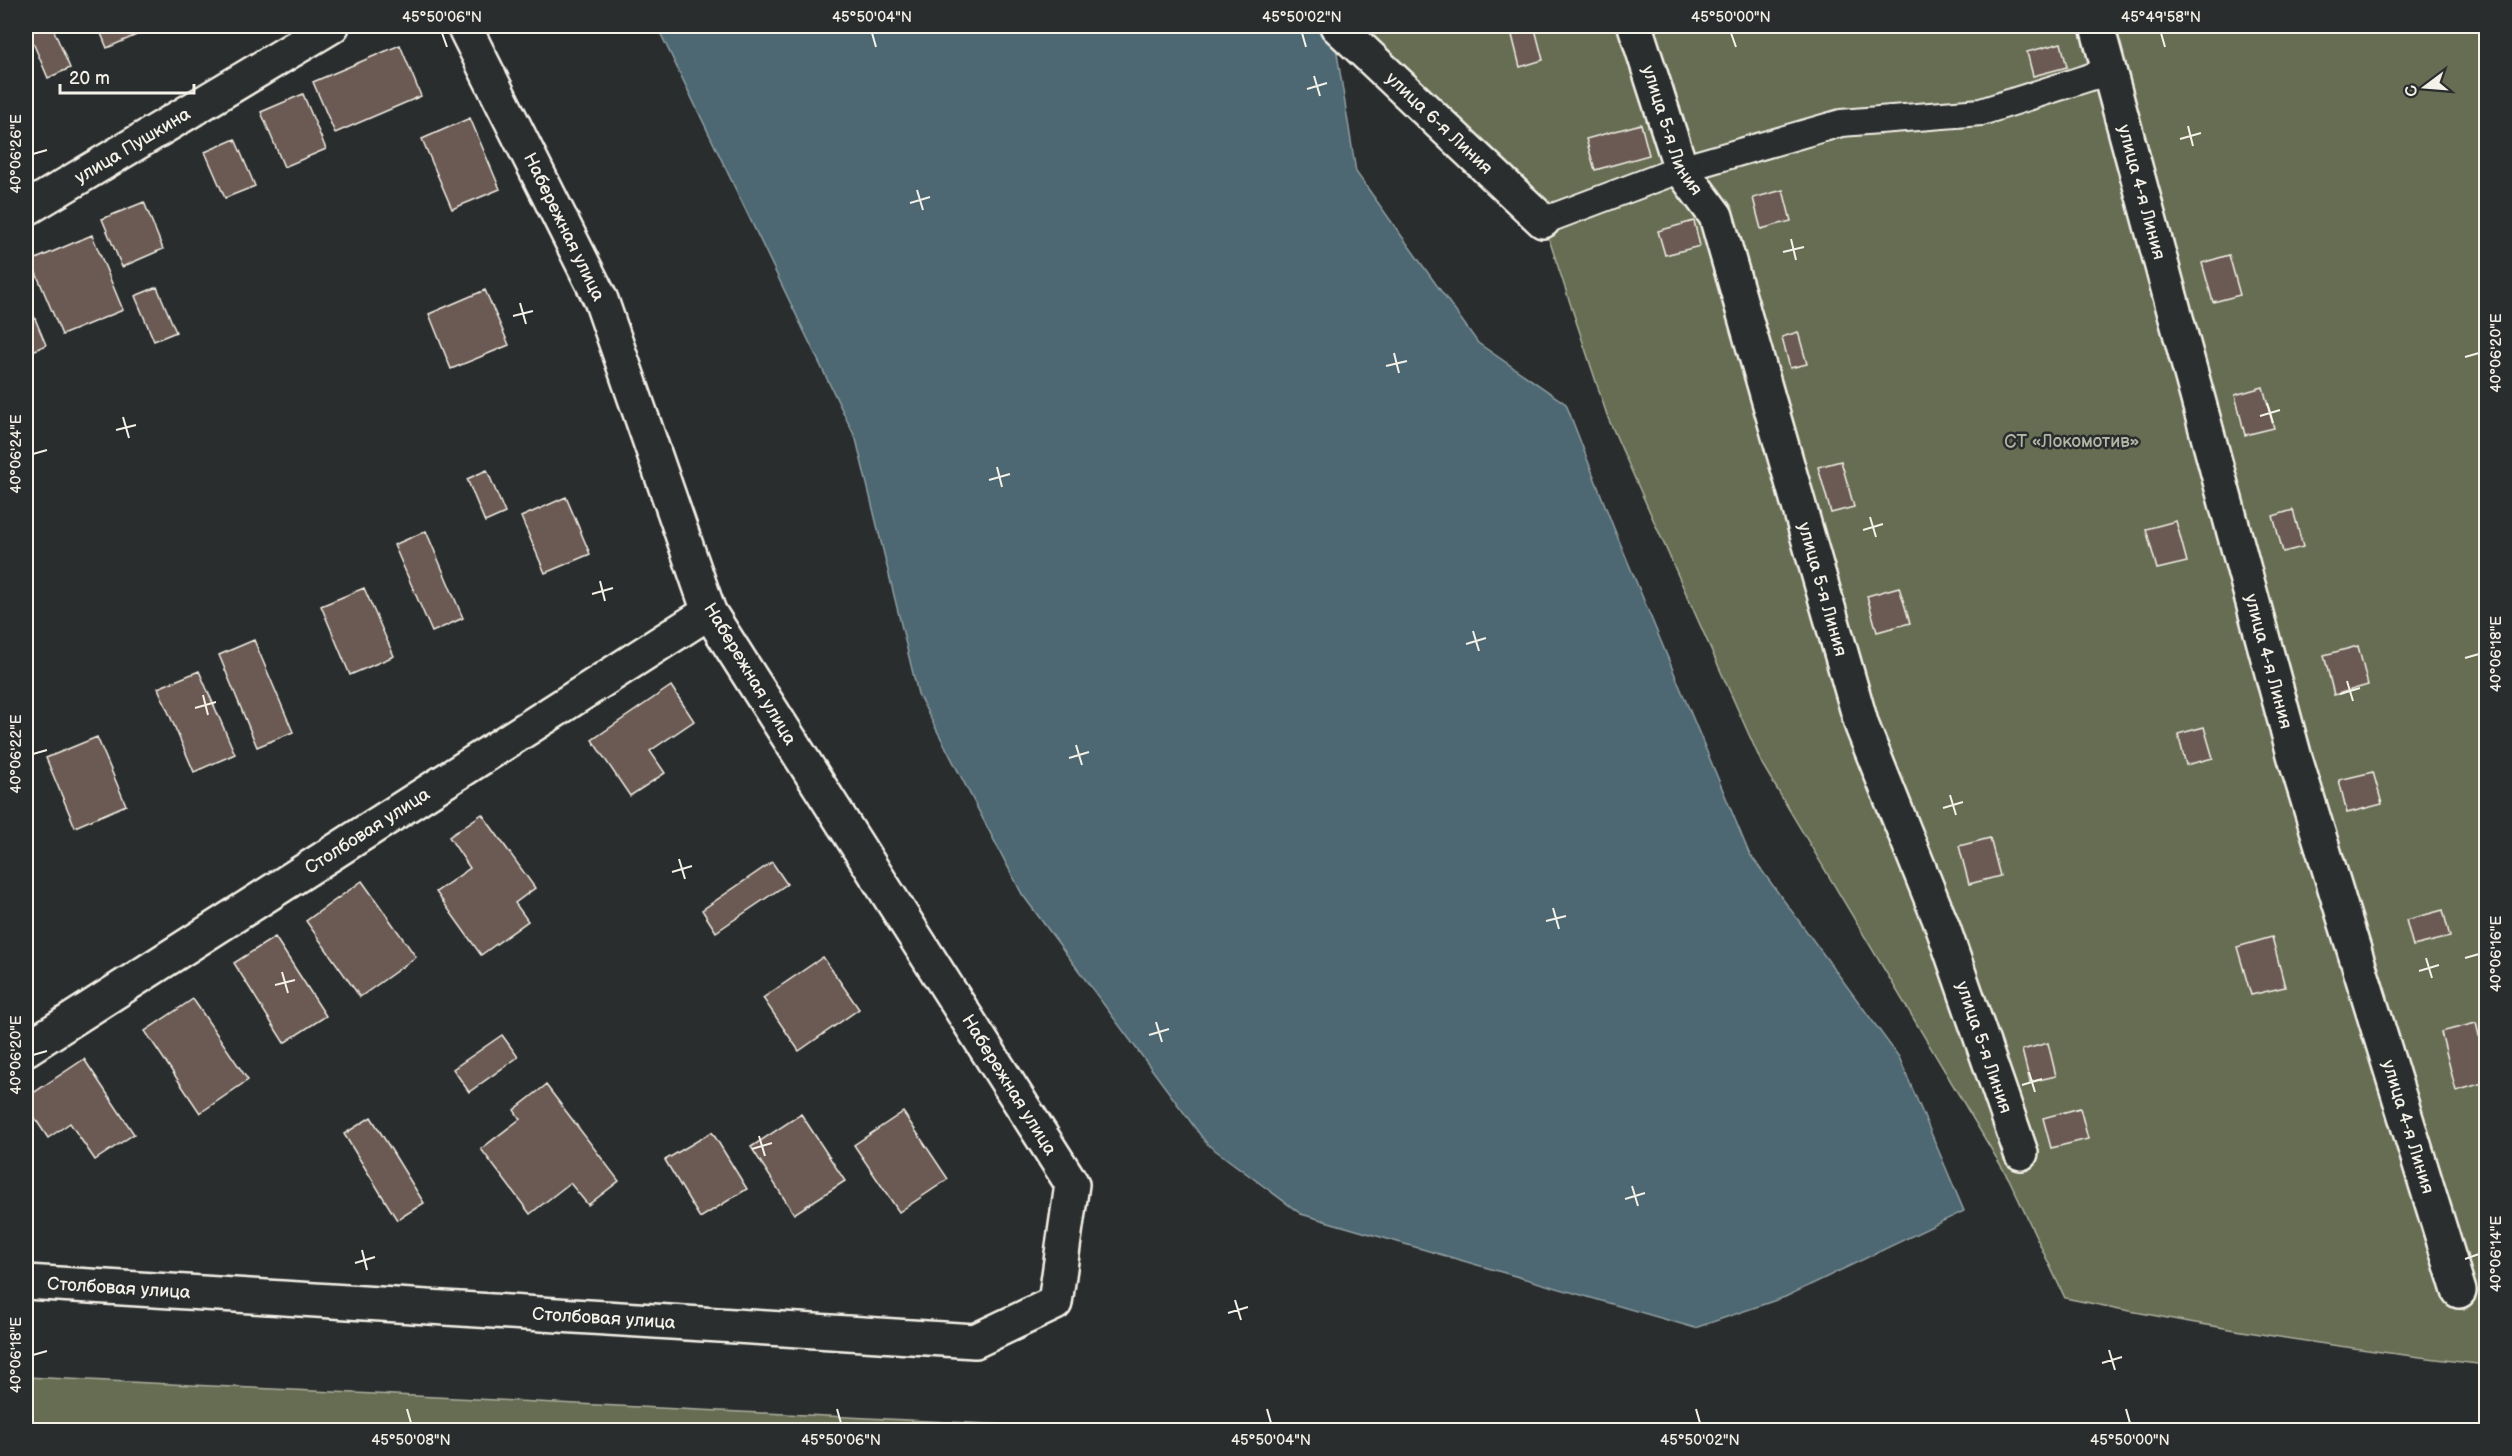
<svg xmlns="http://www.w3.org/2000/svg" width="2512" height="1456" font-family="'Balsamiq Sans',sans-serif">
<rect width="100%" height="100%" fill="#2a2d2e"/>
<filter id="ink" filterUnits="userSpaceOnUse"><feTurbulence type="fractalNoise" baseFrequency=".0167" numOctaves="2"/><feDisplacementMap in="SourceGraphic" scale="12" xChannelSelector="R" yChannelSelector="G"/><feConvolveMatrix kernelMatrix="1 2 1 2 8 2 1 2 1" color-interpolation-filters="sRGB"/></filter>
<g filter="url(#ink)">
<!-- green -->
<path fill="#666d53" stroke="#adaf9e" stroke-width="1.5" d="M1337 26H2486V1365C2345 1349 2204 1327 2065 1298L2009 1179 1762 764 1608 418 1543 221Z
M26 1377 1111 1430H26Z"/>
<!-- water -->
<path fill="#4e6873" stroke="#909fa2" stroke-width="1.5" d="M657 26H1318L1336 47 1356 172 1478 343 1566 404 1613 526 1749 853 1899 1057 1964 1211 1785 1297 1695 1328 1301 1214 1207 1144 1022 894 918 694 856 439Z"/>
<!-- building -->
<path fill="#6a5a52" stroke="#f4f1e8" stroke-width="1.5" d="M26 26H52L70 68 48 78Z
M98 26H146L148 30 107 48Z
M1535 29 1543 60 1520 67 1512 35Z
M2061 43 2067 67 2033 76 2027 52Z
M400 45 421 96 335 133 313 82Z
M303 94 326 149 284 167 261 112Z
M470 118 500 189 452 209 422 139Z
M1641 124 1649 155 1595 170 1586 139Z
M235 139 255 186 225 198 205 152Z
M1783 190 1791 221 1761 229 1753 198Z
M144 202 163 249 122 267 102 219Z
M1694 221 1700 246 1665 255 1658 231Z
M92 235 123 310 62 335 31 261Z
M2229 255 2240 295 2213 302 2202 263Z
M157 287 176 332 154 341 135 296Z
M485 290 509 345 451 369 429 314Z
M26 297 46 345 26 354Z
M1798 332 1807 364 1790 368 1782 337Z
M2263 387 2274 428 2245 435 2235 395Z
M1841 461 1854 507 1831 513 1818 467Z
M487 470 505 513 485 522 467 479Z
M566 497 590 554 545 573 521 517Z
M2293 510 2303 547 2283 552 2273 516Z
M2176 521 2187 562 2157 569 2146 529Z
M426 531 463 618 432 632 394 545Z
M1899 587 1910 623 1877 632 1867 596Z
M364 588 394 656 350 675 321 606Z
M254 640 293 732 257 747 219 655Z
M2358 646 2368 685 2334 695 2324 655Z
M199 671 235 754 194 772 158 688Z
M671 686 694 721 650 751 665 773 630 796 592 740Z
M2204 727 2213 758 2186 765 2178 734Z
M97 737 126 805 75 827 46 758Z
M2373 772 2382 804 2347 813 2339 780Z
M482 814 535 888 515 903 528 921 481 955 436 892 470 868 449 837Z
M1990 838 2000 876 1969 884 1959 846Z
M772 862 787 884 716 932 702 910Z
M362 881 416 957 360 997 306 921Z
M2443 910 2450 937 2413 946 2406 920Z
M275 937 326 1016 284 1043 234 963Z
M2272 937 2285 987 2251 995 2237 947Z
M823 957 859 1009 799 1051 763 998Z
M193 999 248 1080 200 1113 145 1031Z
M2476 1023 2486 1064V1082L2456 1091 2441 1032Z
M502 1035 518 1057 469 1092 453 1069Z
M2048 1043 2056 1076 2030 1082 2022 1050Z
M84 1059 134 1134 95 1160 70 1123 48 1138 26 1105V1098Z
M546 1085 619 1181 588 1205 570 1183 530 1214 481 1149 520 1119 514 1110Z
M2080 1108 2088 1139 2051 1148 2043 1118Z
M903 1112 948 1179 899 1212 854 1145Z
M801 1114 845 1181 794 1214 751 1147Z
M371 1117 424 1203 397 1220 344 1134Z
M712 1132 747 1189 700 1218 665 1160Z"/>
<g fill="none" stroke-linecap="round" stroke-linejoin="round">
<!-- service casing -->
<g stroke="#f4f1e8" stroke-width="30">
<path id="service" d="M1543 221 1681 169 1841 123 1981 112 2109 71"/>
</g>
<!-- minor casing -->
<g stroke="#f4f1e8" stroke-width="38">
<g id="minor">
<path id="s1" d="M1337 26 1543 221"/>
<path id="s2" d="M1635 26 1681 169 1716 216 1862 726 1943 928 2021 1153"/>
<path id="s3" d="M2097 26 2295 758 2459 1291"/>
<path id="s4" d="M26 209 332 26"/>
<path id="s5" d="M26 1049 709 612"/>
<path id="s6" d="M26 1282 975 1341 1055 1303 1072 1184 709 612 601 300 464 26"/>
</g>
</g>
<!-- service -->
<use href="#service" stroke="#2a2d2e" stroke-width="26"/>
<!-- minor -->
<use href="#minor" stroke="#2a2d2e" stroke-width="33"/>
</g>
</g>
<!-- ticks -->
<path fill="none" stroke="#f4f1e8" stroke-width="2" d="M442 33 447 47M872 33 876 47M1302 33 1306 47M1731 33 1736 47M2161 33 2165 47M1314 76 1320 96M1307 89 1327 83M2188 126 2193 146M2180 139 2201 133M33 154 47 150M917 190 923 210M910 203 930 197M1791 239 1796 260M1783 252 1804 247M520 303 526 324M513 316 533 311M1394 353 1399 373M2465 357 2479 353M1386 366 1407 361M2267 403 2273 423M2260 416 2280 410M123 417 129 438M116 430 136 425M33 454 47 450M997 467 1002 487M989 480 1010 474M1870 517 1876 537M1863 530 1883 524M600 581 605 601M592 594 613 588M1473 631 1479 651M1466 644 1486 638M2465 658 2479 654M2347 681 2353 701M2340 694 2360 688M203 695 208 715M195 708 216 702M1076 745 1082 765M33 754 47 750M1069 758 1089 752M1950 795 1956 815M1943 808 1963 802M679 859 685 879M672 872 692 866M1553 908 1559 929M1546 921 1566 916M2426 958 2432 978M2465 958 2479 954M2419 971 2439 965M282 972 288 993M275 985 295 980M1156 1022 1162 1042M1149 1035 1169 1029M33 1055 47 1051M2029 1072 2035 1092M2022 1085 2042 1079M759 1136 765 1156M752 1149 772 1143M1632 1186 1638 1206M1625 1199 1645 1193M362 1250 367 1270M2465 1259 2479 1254M355 1263 375 1257M1235 1300 1241 1320M1228 1313 1248 1307M2109 1350 2115 1370M33 1355 47 1351M2102 1363 2122 1357M407 1409 411 1423M837 1409 841 1423M1267 1409 1271 1423M1696 1409 1700 1423M2126 1409 2130 1423"/>
<g text-anchor="middle" dominant-baseline="central" stroke-width="5" stroke-linejoin="round" paint-order="stroke">
<!-- street labels -->
<g font-size="18" fill="#f4f1e8" stroke="#2a2d2e">
<text stroke="none"><textPath href="#s1" startOffset="141">улица 6-я Линия</textPath></text>
<text stroke="none"><textPath href="#s2" startOffset="111">улица 5-я Линия</textPath></text>
<text stroke="none"><textPath href="#s4" startOffset="124">улица Пушкина</textPath></text>
<text stroke="none"><textPath href="#s3" startOffset="172">улица 4-я Линия</textPath></text>
<text transform="translate(564 227) rotate(64)">Набережная улица</text>
<text stroke="none"><textPath href="#s2" startOffset="597">улица 5-я Линия</textPath></text>
<text stroke="none"><textPath href="#s3" startOffset="658">улица 4-я Линия</textPath></text>
<text transform="translate(750 674) rotate(59)">Набережная улица</text>
<text stroke="none"><textPath href="#s5" startOffset="405">Столбовая улица</textPath></text>
<text stroke="none"><textPath href="#s2" startOffset="1083">улица 5-я Линия</textPath></text>
<text transform="translate(1009 1085) rotate(58)">Набережная улица</text>
<text stroke="none"><textPath href="#s3" startOffset="1144">улица 4-я Линия</textPath></text>
<text stroke="none"><textPath href="#s6" startOffset="93">Столбовая улица</textPath></text>
<text stroke="none"><textPath href="#s6" startOffset="579">Столбовая улица</textPath></text>
</g>
<!-- park labels -->
<g font-size="18" fill="#b4b6a5" stroke="#2a2d2e">
<text x="2072" y="441">СТ «Локомотив»</text>
</g>
</g>
<!-- margin -->
<rect width="2512" height="1456" fill="none" stroke="#2a2d2e" stroke-width="66"/>
<!-- north arrow -->
<g transform="translate(2425 87) rotate(254)" stroke="#2a2d2e" stroke-width="4.5" paint-order="stroke">
<path d="M0-4.5L10 22L0 15L-10 22Z" fill="#f4f1e8"/>
<text y="-9" font-size="16" font-weight="bold" text-anchor="middle" fill="#f4f1e8">С</text>
</g>
<!-- scale -->
<path d="M60 84v9h134v-9" fill="none" stroke="#f4f1e8" stroke-width="3"/>
<text x="69" y="84" font-size="18" fill="#f4f1e8" stroke="#2a2d2e" stroke-width="4.5" paint-order="stroke">20 m</text>
<rect x="33" y="33" width="2446" height="1390" fill="none" stroke="#f4f1e8" stroke-width="2"/>
<g font-size="15" text-anchor="middle" fill="#f4f1e8">
<text x="442" y="22">45°50'06"N</text>
<text x="872" y="22">45°50'04"N</text>
<text x="1302" y="22">45°50'02"N</text>
<text x="1731" y="22">45°50'00"N</text>
<text x="2161" y="22">45°49'58"N</text>
<text transform="translate(16 154) rotate(-90)" y="5">40°06'26"E</text>
<text transform="translate(2496 353) rotate(-90)" y="5">40°06'20"E</text>
<text transform="translate(16 454) rotate(-90)" y="5">40°06'24"E</text>
<text transform="translate(2496 654) rotate(-90)" y="5">40°06'18"E</text>
<text transform="translate(16 754) rotate(-90)" y="5">40°06'22"E</text>
<text transform="translate(2496 954) rotate(-90)" y="5">40°06'16"E</text>
<text transform="translate(16 1055) rotate(-90)" y="5">40°06'20"E</text>
<text transform="translate(2496 1254) rotate(-90)" y="5">40°06'14"E</text>
<text transform="translate(16 1355) rotate(-90)" y="5">40°06'18"E</text>
<text x="411" y="1445">45°50'08"N</text>
<text x="841" y="1445">45°50'06"N</text>
<text x="1271" y="1445">45°50'04"N</text>
<text x="1700" y="1445">45°50'02"N</text>
<text x="2130" y="1445">45°50'00"N</text>
</g>
</svg>
